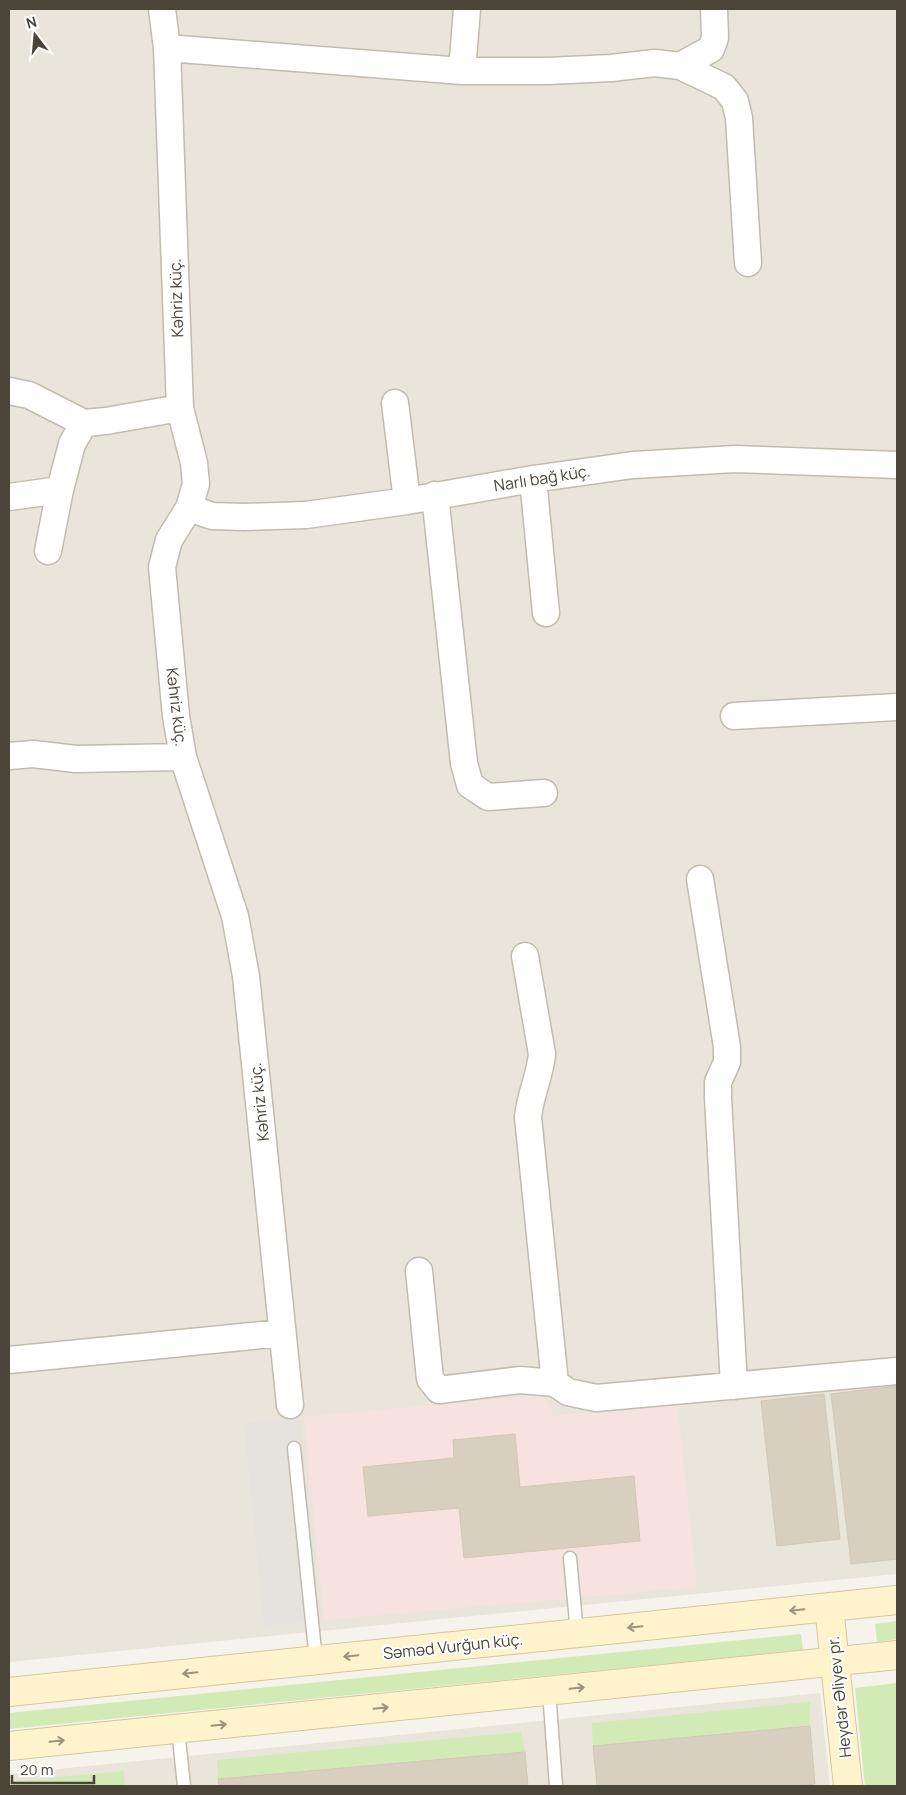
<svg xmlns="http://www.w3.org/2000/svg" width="906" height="1795" font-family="Manrope,sans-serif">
<rect width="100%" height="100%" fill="#f6f3ec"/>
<!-- residential -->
<path fill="#eae5da" d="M9 9H897V1574L9 1662Z
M820 1693 830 1786H9V1774Z"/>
<!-- industrial -->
<path fill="#e6e2dd" d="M300 1417 321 1620 264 1626 244 1423Z"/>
<!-- medical -->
<path fill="#f6e3e0" d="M542 1395 554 1416 677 1403 697 1587 324 1620 304 1417Z"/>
<!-- green -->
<path fill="#d2eab5" d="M897 1621V1639L877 1642 875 1624Z
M801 1634 803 1650 9 1729V1713Z
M897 1683V1786H865L855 1688Z
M810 1702V1726L593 1746 592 1723Z
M521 1732 525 1752 218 1779 217 1760Z
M124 1771 125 1786H9V1782Z"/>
<!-- building -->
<path fill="#d8cfc1" stroke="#d3c7b4" d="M897 1386V1559L851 1564 831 1394Z
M824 1394 840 1539 777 1546 761 1401Z
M515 1434 520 1487 634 1476 640 1541 464 1558 459 1508 368 1516 363 1467 454 1458 453 1440Z
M810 1726 815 1784 794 1786H597L593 1746Z
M525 1752 528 1786H219L218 1779Z"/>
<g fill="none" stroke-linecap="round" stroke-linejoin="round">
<!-- lane casing -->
<g stroke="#c2bbae" stroke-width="15">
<path id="lane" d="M294 1448 316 1660
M570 1558 577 1633
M549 1691 556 1786
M178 1729 184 1786"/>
</g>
<!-- street casing -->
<g stroke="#c2bbae" stroke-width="29">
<path id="street" d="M162 9 167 48 180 408 194 463 196 484 189 508 169 540 162 567 176 716 183 757 235 916 246 976 290 1405
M167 48 462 71 467 9
M680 66 711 49 715 38 714 9
M462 71H548L611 68 655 63 680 66 724 87 735 101 739 118 748 263
M9 391 29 395 84 423 106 421 180 408
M395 403 407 501
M533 479 546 613
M435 495 464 763 470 785 488 797 544 793
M9 497 60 490
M189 508 212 516 244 517 306 515 407 501 533 479 633 465 735 459 897 465
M48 551 60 490 72 444 84 423
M734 716 897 707
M9 756 33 754 76 759 183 757
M700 879 727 1047V1062L718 1082V1098L734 1386
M525 956 542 1054C540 1076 530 1095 528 1117L555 1383
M419 1271 430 1379 439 1390 520 1380 555 1383 568 1392 596 1398 897 1371
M9 1360 282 1333"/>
</g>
<!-- secondary casing -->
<g stroke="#d6c79b" stroke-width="30">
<path id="secondary" d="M829 1607 848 1786
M9 1692 897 1600
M9 1746 897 1655"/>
</g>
<!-- lane -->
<use href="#lane" stroke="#fff" stroke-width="12"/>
<!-- street -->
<use href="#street" stroke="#fff" stroke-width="26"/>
<!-- secondary -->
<use href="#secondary" stroke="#fff3cd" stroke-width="28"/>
</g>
<!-- one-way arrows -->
<defs><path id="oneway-shaft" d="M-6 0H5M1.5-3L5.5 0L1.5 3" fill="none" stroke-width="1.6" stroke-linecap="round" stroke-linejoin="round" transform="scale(1.25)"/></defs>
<g stroke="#9c937c">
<use href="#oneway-shaft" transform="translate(797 1610) rotate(174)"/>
<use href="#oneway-shaft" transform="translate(635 1627) rotate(174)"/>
<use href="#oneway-shaft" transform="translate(351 1656) rotate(174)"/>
<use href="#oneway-shaft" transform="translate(190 1673) rotate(174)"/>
<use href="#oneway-shaft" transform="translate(577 1688) rotate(-6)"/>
<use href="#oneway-shaft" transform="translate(381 1708) rotate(-6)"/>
<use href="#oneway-shaft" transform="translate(219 1725) rotate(-6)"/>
<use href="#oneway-shaft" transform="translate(57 1741) rotate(-6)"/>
</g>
<g text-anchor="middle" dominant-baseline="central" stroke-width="4" stroke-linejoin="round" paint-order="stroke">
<!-- street labels -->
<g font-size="16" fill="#4b4439" stroke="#fff">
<text transform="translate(176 298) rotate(-92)">Kəhriz küç.</text>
<text transform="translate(542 478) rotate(-9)">Narlı bağ küç.</text>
<text transform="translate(177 707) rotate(83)">Kəhriz küç.</text>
<text transform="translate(259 1102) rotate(-96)">Kəhriz küç.</text>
<text transform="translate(453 1646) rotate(-6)">Səməd Vurğun küç.</text>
<text transform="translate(839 1697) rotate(-96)">Heydər Əliyev pr.</text>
</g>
</g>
<!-- border -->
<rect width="906" height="1795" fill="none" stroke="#4b4439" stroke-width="20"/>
<!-- north arrow -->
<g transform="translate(35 35) rotate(344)" stroke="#ffffff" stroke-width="4" paint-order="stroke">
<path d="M0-4L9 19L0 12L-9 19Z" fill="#4b4439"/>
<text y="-8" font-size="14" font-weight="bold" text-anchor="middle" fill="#4b4439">N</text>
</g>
<!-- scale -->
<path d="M12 1775v8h82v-8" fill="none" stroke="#4b4439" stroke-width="2.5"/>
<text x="20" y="1775" font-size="15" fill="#4b4439" stroke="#ffffff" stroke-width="4" paint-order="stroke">20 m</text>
</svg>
